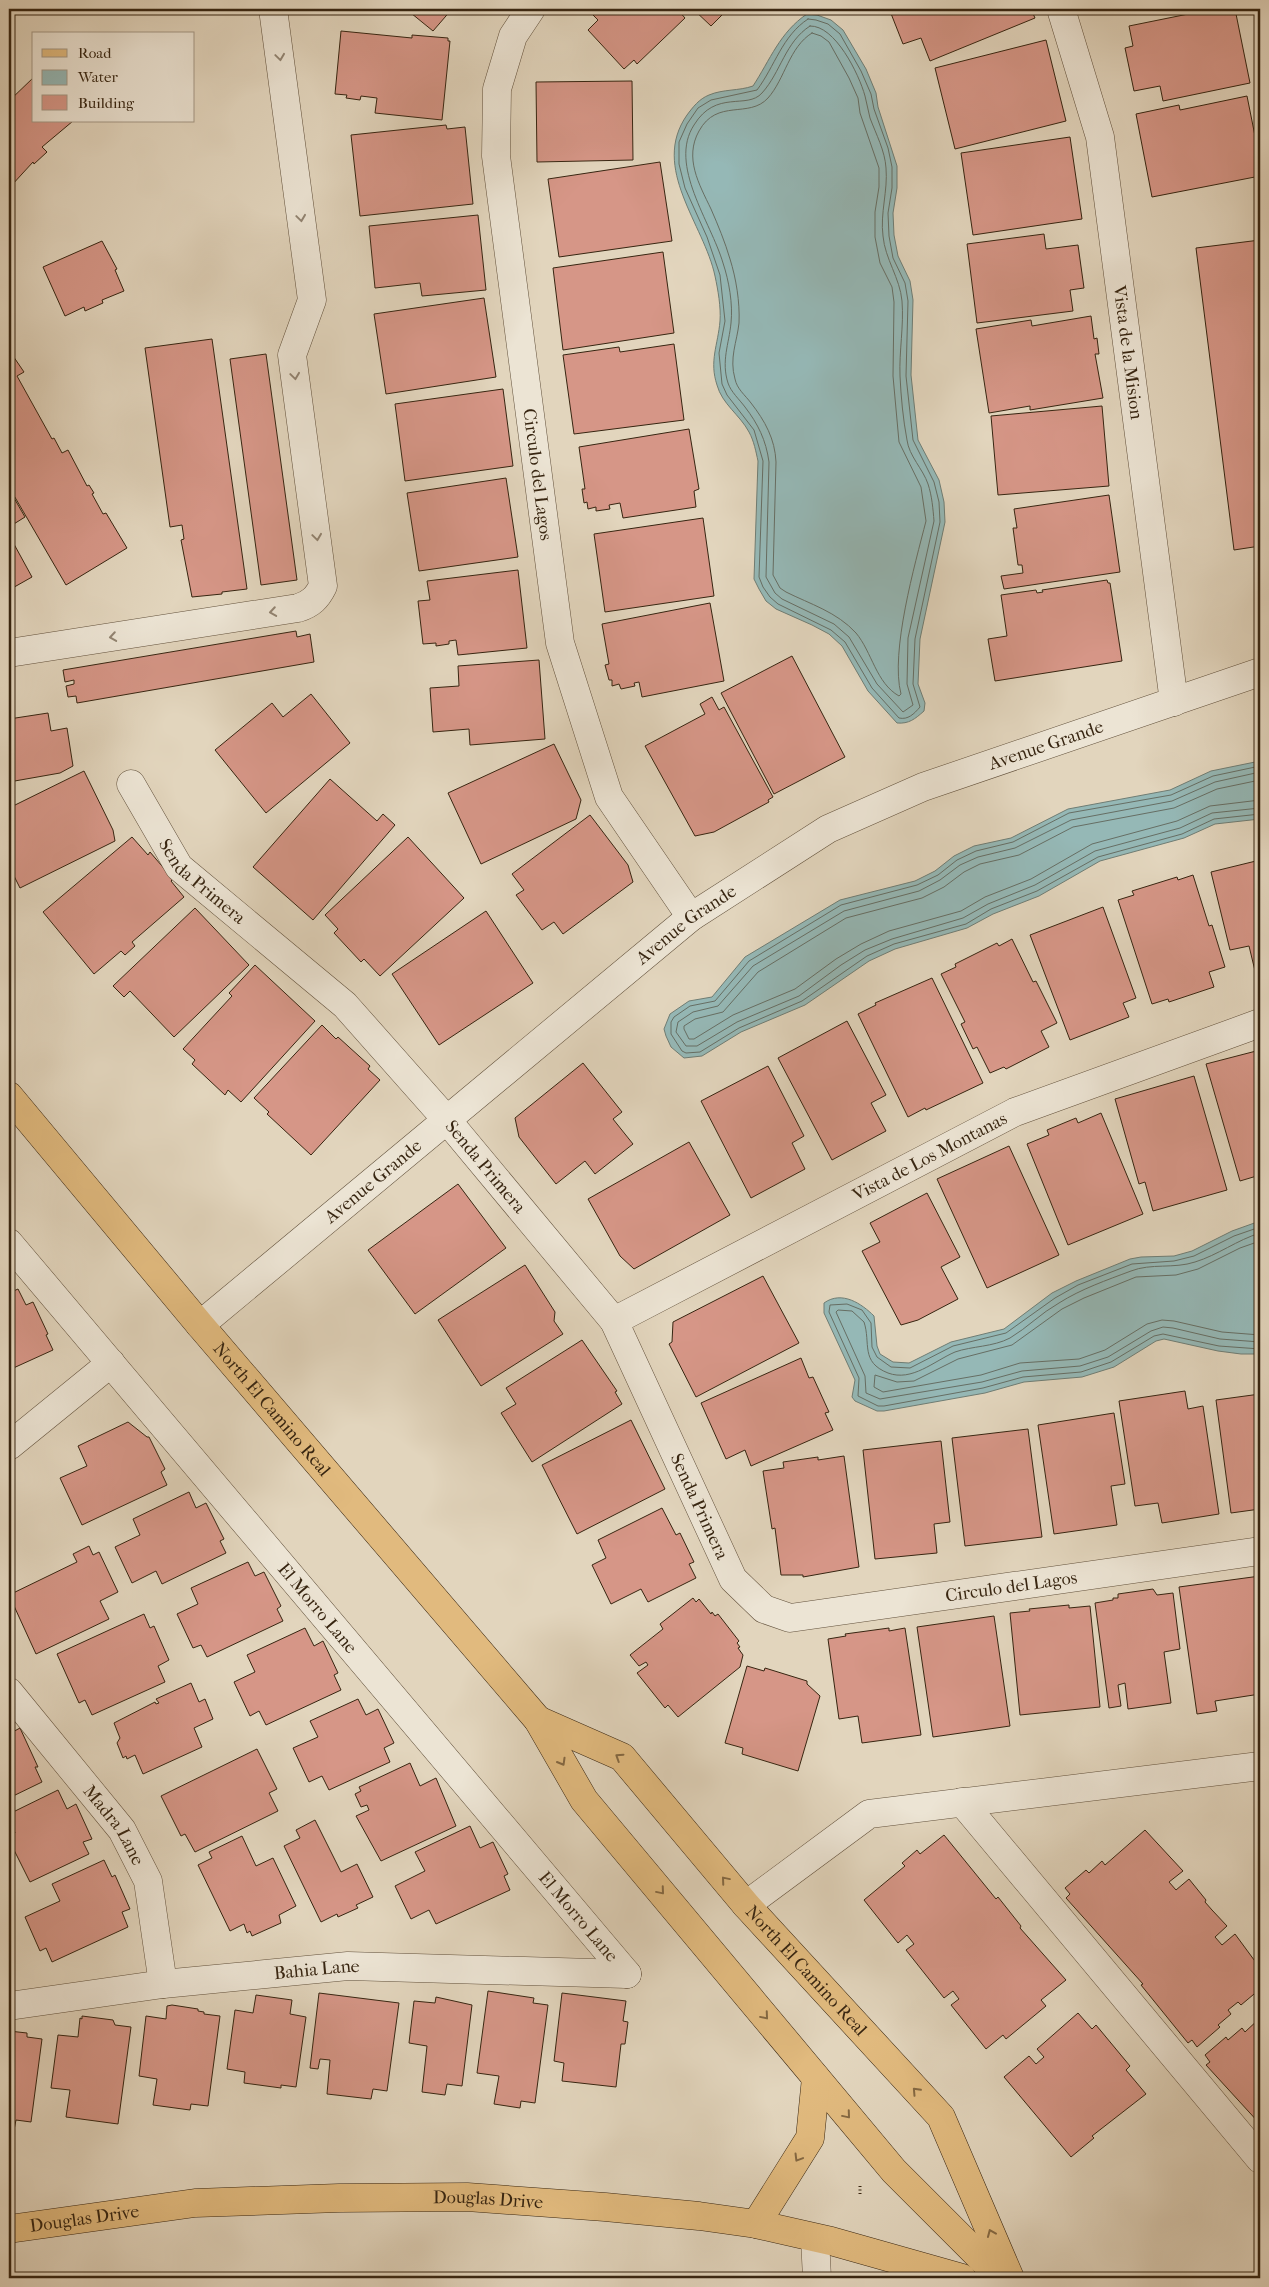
<svg xmlns="http://www.w3.org/2000/svg" width="1269" height="2287" font-family="'IM FELL French Canon',serif">
<rect width="100%" height="100%" fill="#e2d5bd"/>
<filter id="stains"><feTurbulence type="fractalNoise" baseFrequency=".004" numOctaves="4"/><feColorMatrix values="0 0 0 0 .2 0 0 0 0 .09 0 0 0 0 .02 0 0 0 .5 -.17"/></filter>
<radialGradient id="worn" r=".72"><stop offset=".6" stop-color="#630" stop-opacity="0"/><stop offset="1" stop-color="#630" stop-opacity=".3"/></radialGradient>
<!-- water -->
<path fill="#95b8b6" stroke="#6f7d74" d="M807 14 817 15 831 20 843 30 866 69 876 93 878 107 897 166V188L893 213 894 235 898 256 910 281 913 300 911 375 918 440 939 480 944 502 945 522 920 639 918 684 925 703 924 711C915 719 909 724 897 723L868 691 842 646 829 634 812 625 776 609 766 601 759 589 754 579 758 461C756 452 754 441 749 432 740 415 722 404 717 385 709 361 718 345 720 321 721 307 718 290 715 276 704 224 650 168 687 115 693 107 699 99 709 95 723 89 739 91 753 86 770 60 780 32 807 14Z
M1260 761V819L1215 824 1184 838 1100 861 1039 896 993 914 967 928 895 949 869 961 805 1005 741 1032 702 1056 684 1058 671 1047 666 1036 664 1029 670 1014 689 1001 712 997 745 957 840 900 915 881 935 871 954 856 974 846 1011 838 1068 809 1170 790 1211 771Z
M1260 1221V1354H1241L1218 1351 1164 1339 1156 1341 1114 1367 1082 1377 1024 1382 985 1393 884 1411H877L855 1401 852 1397 855 1380 824 1313V1303C842 1290 862 1304 874 1316L877 1346 880 1354 893 1362 909 1363 951 1342 1004 1329 1052 1293 1076 1281 1130 1259 1141 1257 1174 1256 1192 1251 1232 1231Z"/>
<g fill="none" stroke-linecap="round" stroke-linejoin="round">
<!-- shore -->
<path stroke="#666e64" stroke-width="1" d="M808 19 816 20 828 24 840 34 861 71 871 94 874 109 888 148 892 167V188L888 213 889 236 893 258 905 283 908 301 906 376 913 440 934 482 939 502 940 522 915 639 913 684 920 707C914 714 908 720 899 718L872 688 845 642 831 630 778 604 770 597 763 587 759 577 763 461 754 430 727 395 722 384 719 353 725 321 720 275 707 237 685 188 679 164V142L687 124 698 108 711 100 757 90C775 66 782 36 808 19Z
M810 26C835 25 859 74 865 96 867 103 868 111 870 118 876 134 885 151 886 168 888 191 880 213 883 236 885 259 900 278 902 301 904 326 899 351 900 376 901 397 903 419 907 440 909 456 923 469 928 484 932 496 933 509 934 521L908 638 907 684 913 705 903 712 877 684 849 637 834 624 782 599 775 593 766 577 769 462C766 440 758 424 745 407 739 399 731 392 728 383 721 361 729 344 731 323 733 304 729 281 723 263 711 222 668 165 694 125 716 89 747 110 762 93 781 72 785 42 810 26Z
M812 33 821 36 829 42 849 78 858 98 860 113 879 168V187L875 212V237L880 263 892 287 894 302 893 376 899 442 921 487 926 521C915 564 890 652 901 694L899 696C876 683 872 652 856 633 837 612 810 604 786 592L780 588 773 575 776 462C775 439 765 421 751 403 745 395 737 389 735 379 729 358 737 342 739 323 740 302 736 278 730 259 725 242 718 225 711 209 699 184 684 158 699 131 717 98 749 119 768 98 785 79 789 47 812 33Z
M1260 766 1213 776 1171 795 1069 813 1013 842 976 851 957 860 938 875 917 885 841 905 749 961 715 1001 690 1006 674 1017 671 1022V1034L682 1051 686 1053 700 1052 739 1028 802 1001 867 956 894 944 966 924 991 909 1037 891 1098 857 1182 834 1214 819 1260 814
M1260 772 1215 782 1172 801 1071 820 1015 848 978 857 960 865 940 880 919 891 844 911 753 966 718 1006 693 1012 678 1022 676 1032 686 1046H697L737 1022 799 996 841 965 865 950 892 939 963 918 988 904 1035 885 1095 851 1180 828 1212 813 1260 808
M1260 780 1217 789 1174 808 1073 827 1019 855 980 864 964 872 944 887 922 898 846 918 758 972 723 1012 695 1019 684 1026V1029L689 1039H694L733 1015 795 989 836 959 861 944 889 931 961 911 985 897 1031 879 1092 844 1177 821 1210 806 1260 800
M1260 1227 1234 1236 1194 1256 1174 1261 1132 1264 1078 1285 1055 1298 1006 1333 953 1346 910 1368 891 1367 877 1357 872 1347 871 1323 862 1310 847 1304 830 1305 829 1312 859 1378 858 1396 878 1406H884L983 1388 1023 1377 1081 1372 1111 1362 1154 1336 1163 1334 1219 1346 1260 1349
M1260 1233C1237 1240 1218 1255 1195 1262 1174 1269 1151 1263 1131 1271 1107 1280 1081 1289 1059 1303 1041 1313 1027 1328 1010 1338 993 1347 972 1346 955 1352 934 1361 912 1382 888 1373 860 1362 871 1343 864 1322L852 1311 838 1310 836 1312 865 1376 866 1393 880 1399 982 1382 1022 1371 1080 1366 1108 1357 1151 1331 1163 1327 1173 1328 1220 1339 1260 1342
M1260 1241 1240 1248 1198 1269 1176 1275 1136 1277 1084 1298 1062 1309 1012 1345 958 1359 914 1381 897 1382 875 1375 874 1387 883 1392 981 1375 1020 1363 1079 1359 1105 1350 1147 1324 1162 1320 1174 1321 1222 1332 1260 1335"/>
</g>
<!-- building -->
<path fill="#d69687" stroke="#372511" d="M406 9H452L433 31Z
M587 9H677L685 18 637 64 634 60 624 69 588 30 598 20Z
M693 9H728L711 26Z
M895 9H1031L1035 18 930 61 921 38 903 44 890 11Z
M1213 9H1235L1250 83 1163 101 1160 86 1134 91 1125 48 1133 46 1129 26Z
M341 31 412 38V35L448 38V41H450L442 120 375 113 377 98 361 96 360 100 346 98 347 95 335 94Z
M1046 40 1066 121 955 149 935 68Z
M34 77V121H73L42 147 47 152 34 164 33 162 11 186 9 184V101Z
M632 81 633 160 537 162 536 82Z
M1247 96 1260 161V176L1152 197 1136 114 1179 105 1180 110Z
M446 125 447 129 465 127 473 204 360 216 351 135Z
M1070 137 1082 219 973 235 961 153Z
M660 162 672 241 559 257 548 179Z
M478 215 486 290 422 296 420 283 375 288 369 226Z
M1044 234 1046 249 1078 245 1084 288 1070 290 1073 311 977 323 967 244Z
M1260 240V546L1234 550 1196 248Z
M102 241 117 269 115 270 124 291 102 300 103 303 85 311 84 307 65 316 43 267Z
M663 252 674 333 563 350 553 268Z
M484 298 496 377 386 394 374 314Z
M1091 316 1094 339 1097 338 1099 354H1095L1103 398 1030 410V406L989 413 976 329 1031 320 1032 326Z
M212 339 247 589 222 592V594L192 597 181 540 184 539 182 525 170 527 145 348Z
M674 344 684 420 574 434 563 355 619 347 620 352Z
M9 350 24 372 17 376 52 439 54 438 62 453 68 450 87 486 89 485 94 493 92 494 103 514 106 513 127 548 66 585 9 487Z
M266 354 297 580 261 585 230 359Z
M503 389 513 466 405 481 395 404Z
M1102 406 1109 486 998 495 991 416Z
M689 429 699 489 694 491 696 507 623 518 620 503 609 505 610 509 596 511V507L588 509 587 502 584 503 582 489H585L579 447Z
M506 478 518 557 419 571 407 493Z
M10 491 25 517 9 527V492Z
M1109 495 1120 572 1004 589 1001 576 1023 573 1022 565H1018L1013 528H1017L1014 509Z
M703 518 714 596 605 612 594 534Z
M9 535 32 577 9 590Z
M518 570 527 648 458 655 456 640 449 641V644L436 646V643L423 644 418 601 430 600 427 581Z
M1107 580 1108 583H1110L1122 661 995 681 988 639 1007 636 1001 595 1036 590 1037 593 1043 592 1042 590Z
M710 603 724 681 642 697 639 682 634 683 635 686 621 689 619 684 612 686V680H609L605 665 609 664 602 624Z
M296 631 297 637 310 634 314 662 77 703 76 696 68 697 66 686 74 684V680L65 682 63 670Z
M792 656 845 757 774 794 721 693Z
M539 660 545 739 470 745 469 729 433 732 430 688 459 686 458 666Z
M311 694 350 743 266 813 215 750 272 703 283 717Z
M712 697 719 710 724 707 773 797 768 800 769 802 714 832 695 836 645 746 705 714 700 704Z
M48 713 51 731 67 728 73 766 60 773 9 782V719Z
M554 744 581 800 576 819 481 864 448 793Z
M84 771 113 830 115 841 20 888 9 866V808Z
M330 779 377 821 383 814 395 825 313 920 253 867Z
M590 815 628 865 633 882 563 934 554 922 542 930 516 895 524 890 512 874Z
M132 837 148 855 150 852 173 879 171 881 184 897 132 942 135 946 125 955 121 951 94 974 43 912Z
M408 837 464 898 380 976 364 959 361 962 334 933 338 929 325 915Z
M1260 860V974L1256 975 1249 946 1230 950 1211 872Z
M1193 875 1209 926 1212 925 1225 967 1209 972 1214 987 1169 1002 1168 999 1152 1004 1118 900 1134 895 1132 891 1177 877 1178 880Z
M1103 907 1136 998 1123 1003 1129 1017 1070 1040 1030 935Z
M195 908 249 965 174 1037 130 991 124 997 113 986Z
M486 911 533 983 439 1045 392 974Z
M1012 939 1033 982 1036 981 1057 1023 1041 1031 1049 1047 1006 1069 1004 1067 990 1073 977 1047 973 1049 961 1024 965 1022 941 974 956 967 955 964 997 943 999 946Z
M255 965 315 1021 241 1102 228 1090 225 1095 192 1064 195 1060 183 1049 232 996 229 993Z
M932 978 983 1083 926 1110 925 1108 908 1117 858 1014 876 1005 875 1003Z
M847 1021 886 1095 871 1103 886 1131 832 1160 778 1058Z
M322 1025 336 1039 338 1037 370 1066 368 1069 380 1080 311 1155 267 1114 269 1112 254 1098Z
M1260 1050V1175L1240 1181 1206 1064Z
M583 1063 622 1112 613 1119 633 1144 595 1174 585 1161 556 1184 519 1137 515 1118Z
M768 1066 804 1136 792 1143 805 1169 751 1198 701 1101Z
M1194 1076 1227 1190 1153 1211 1145 1182 1139 1184 1115 1099Z
M1101 1113 1143 1214 1068 1245 1027 1144 1049 1135 1047 1130 1076 1118 1078 1123Z
M689 1142 730 1215 634 1269 620 1256 588 1199Z
M1009 1146 1059 1255 987 1288 937 1179Z
M458 1184 506 1248 415 1314 368 1250Z
M927 1193 960 1257 941 1267 958 1299 918 1320 901 1325 862 1251 880 1242 870 1223Z
M525 1265 555 1312 554 1321 563 1334 481 1386 438 1320Z
M763 1276 799 1343 696 1397 669 1344 672 1342 673 1322Z
M18 1289 26 1305 33 1302 48 1334 46 1335 53 1350 9 1370V1293Z
M582 1340 617 1391 615 1392 622 1404 532 1462 501 1413 516 1404 506 1388Z
M801 1358 809 1378 813 1377 829 1412 825 1413 833 1430 751 1466 745 1450 726 1459 701 1403Z
M1185 1391 1188 1409 1203 1406 1219 1514 1162 1523 1158 1503 1135 1506 1119 1401Z
M1260 1394V1509L1231 1513 1216 1400Z
M1114 1413 1125 1484 1111 1486 1117 1525 1054 1534 1038 1425Z
M631 1420 665 1489 577 1534 542 1465Z
M128 1422 147 1437H149L165 1469 161 1472 167 1485 82 1525 60 1478 87 1466 78 1446Z
M1028 1429 1042 1537 965 1546 952 1438Z
M941 1441 950 1522 934 1524 937 1553 875 1559 863 1450Z
M844 1456 859 1567 803 1577V1575H781L775 1528 772 1529 763 1471 784 1468 783 1462 818 1457V1460Z
M189 1492 196 1508 206 1503 224 1539 220 1541 226 1553 162 1584 156 1571 132 1583 115 1547 140 1535 133 1519Z
M662 1508 676 1535 680 1533 694 1562 689 1564 696 1578 648 1602 641 1589 611 1604 592 1565 606 1558 598 1540Z
M89 1546 93 1555 99 1552 118 1592 100 1601 109 1619 36 1654 9 1595 77 1562 73 1554Z
M248 1562 255 1576 264 1572 281 1606 277 1609 283 1621 207 1657 201 1645 193 1648 177 1614 198 1604 191 1588Z
M1260 1576V1694L1215 1701 1217 1711 1197 1714 1179 1587Z
M1153 1589 1157 1595 1173 1593 1180 1649 1164 1652 1171 1703 1128 1709 1125 1683 1118 1685 1121 1706 1109 1708 1095 1603 1113 1600V1598H1118V1594Z
M693 1598 696 1602 699 1599 711 1614 712 1612 715 1616 718 1614 739 1641 737 1643 740 1647 738 1648 743 1655 740 1667 678 1717 668 1705 665 1708 637 1673 648 1665 646 1662 639 1666 630 1655 663 1629 660 1624Z
M1069 1605V1608L1090 1606 1100 1707 1020 1715 1010 1613 1030 1611 1029 1609Z
M144 1614 150 1628 154 1626 169 1660 158 1666 165 1682 92 1715 85 1700 79 1703 57 1654Z
M994 1616 1010 1726 933 1737 917 1627Z
M305 1628 314 1646 323 1641 338 1673 334 1675 341 1690 266 1725 259 1711 250 1716 234 1682 255 1672 247 1655Z
M889 1628V1631L905 1628 921 1735 862 1743 858 1716 839 1719 828 1639 846 1636 845 1634Z
M747 1666 764 1671 765 1668 807 1681V1684L820 1696 798 1771 742 1754 743 1748 725 1743Z
M191 1683 199 1702 205 1699 213 1719 194 1728 202 1747 143 1774 135 1755 127 1759 126 1756 123 1758 117 1743 120 1738 114 1723 155 1702 156 1704 159 1703 156 1699Z
M358 1699 366 1715 378 1709 394 1743 384 1748 390 1762 329 1790 322 1776 309 1782 293 1748 318 1737 310 1721Z
M20 1728 38 1767H35L42 1782 9 1798V1734Z
M257 1749 277 1789 269 1793 278 1811 195 1852 185 1834 181 1836 161 1796Z
M410 1763 420 1786 436 1778 456 1826 381 1861 356 1816 369 1810 367 1805 361 1807 355 1794 361 1791 359 1787Z
M58 1790 67 1809 76 1804 92 1839 83 1842 89 1854 30 1882 9 1840V1836L15 1833 9 1814Z
M315 1820 341 1872 357 1864 373 1897 356 1905 358 1908 338 1917 337 1914 321 1922 284 1846 300 1838 296 1830Z
M470 1826 480 1848 493 1842 508 1874 504 1876 510 1890 436 1924 429 1910 411 1919 395 1886 425 1871 415 1852Z
M1145 1830 1183 1871 1169 1882 1176 1890 1189 1879 1206 1900 1205 1902 1212 1910 1227 1926 1215 1937 1222 1945 1235 1934 1260 1968V1989L1241 2005 1238 2002 1228 2010 1231 2014 1218 2025 1220 2027 1197 2047 1192 2040 1188 2043 1141 1985 1143 1984 1066 1898 1070 1894 1065 1888 1086 1870 1089 1873 1102 1861 1105 1865Z
M944 1835 996 1899 998 1897 1021 1926 1020 1928 1066 1980 1041 2000 1046 2006 1006 2039 1003 2035 986 2049 951 2005 959 1999 953 1991 944 1998 906 1950 914 1944 907 1935 898 1943 864 1900 905 1866 902 1863 917 1850 920 1854Z
M242 1836 256 1866 273 1858 296 1906 279 1915 281 1923 252 1936 250 1931 247 1933 244 1924 230 1931 198 1865 212 1858 209 1852Z
M104 1860 112 1877 115 1875 130 1909 122 1912 128 1927 52 1962 46 1948 40 1951 25 1917 60 1901 52 1884Z
M488 1991 534 1998 533 2003 548 2005 535 2103 521 2101 520 2108 494 2104 499 2076 477 2073Z
M319 1993 399 2003 387 2091 373 2089 371 2099 327 2094 330 2060 320 2059 318 2069 310 2068Z
M562 1993 626 2001 623 2021 628 2022 625 2044H621L616 2087 562 2081 564 2063 554 2061Z
M256 1995 292 2000 290 2014 306 2017 296 2087 281 2085V2088L244 2083 245 2072 227 2069 235 2010 253 2013Z
M436 1997 472 2005 462 2086 447 2084 445 2095 422 2092 427 2046 409 2043 414 2001 435 2003Z
M172 2005 198 2009V2011L204 2012V2014L220 2016 208 2106 191 2104 190 2110 153 2105 157 2079 139 2076 146 2016 166 2019 167 2006Z
M1078 2013 1092 2029 1096 2025 1130 2066 1126 2070 1146 2094 1092 2136 1094 2138 1071 2157 1004 2077 1029 2056 1036 2064 1044 2057 1037 2049Z
M82 2016 113 2020 115 2025 131 2027 118 2124 66 2117 70 2090 51 2088 58 2035 78 2037 80 2018 82 2019Z
M1260 2018V2124L1206 2065 1210 2062 1205 2055 1226 2037 1228 2040 1242 2028 1245 2032Z
M9 2031 27 2033V2037L42 2039 31 2122 16 2120 14 2130 9 2129Z"/>
<g fill="none" stroke-linecap="round" stroke-linejoin="round">
<!-- minor casing -->
<g stroke="#62513c" stroke-width="29">
<g id="minor">
<path id="s1" d="M531 9 513 36 497 89 496 156 560 643 609 797 691 917"/>
<path id="s2" d="M1061 9 1100 137 1174 702"/>
<path d="M9 653 298 608C311 604 317 598 323 586L292 355 312 300 273 9"/>
<path id="s3" d="M131 784 179 867 345 1005 446 1119 614 1321 733 1579 764 1609 790 1618 1260 1551"/>
<path id="s4" d="M9 1243 627 1974"/>
<path id="s5" d="M614 1321 1015 1112 1260 1023"/>
<path id="s6" d="M200 1325 691 917 828 829 923 787 1260 672"/>
<path d="M9 1446 111 1363"/>
<path id="s7" d="M9 1692 122 1830 148 1881 163 1984"/>
<path d="M962 1802 1260 2159"/>
<path d="M746 1905 869 1814 1260 1766"/>
<path id="s8" d="M9 2006 163 1984 348 1966 627 1974"/>
<path d="M815 2238 817 2278"/>
</g>
</g>
<!-- major casing -->
<g stroke="#372511" stroke-width="29">
<g id="major">
<path id="s9" d="M9 1096 200 1325 538 1720 584 1800 894 2171 1001 2278"/>
<path id="s10" d="M538 1720 622 1757 746 1905 941 2117 1010 2278"/>
<path d="M756 2224 810 2138 816 2078"/>
<path id="s11" d="M9 2229 195 2203 339 2198 467 2197 605 2207 699 2216 756 2224 831 2241 962 2278"/>
</g>
</g>
<!-- path -->
<path stroke="#372511" stroke-width="3" stroke-dasharray="1 2.5" stroke-linecap="butt" d="M860 2194V2185"/>
<!-- minor -->
<use href="#minor" stroke="#ece4d4" stroke-width="28"/>
<!-- major -->
<use href="#major" stroke="#e1ba7e" stroke-width="28"/>
</g>
<!-- one-way arrows -->
<defs><path id="oneway-chevron" d="M-2-3.5L2.5 0L-2 3.5" fill="none" stroke-width="1.6" stroke-linecap="round" stroke-linejoin="round" transform="scale(1.25)"/></defs>
<g stroke="#928472">
<use href="#oneway-chevron" transform="translate(280 57) rotate(82)"/>
<use href="#oneway-chevron" transform="translate(301 218) rotate(82)"/>
<use href="#oneway-chevron" transform="translate(295 376) rotate(82)"/>
<use href="#oneway-chevron" transform="translate(317 537) rotate(82)"/>
<use href="#oneway-chevron" transform="translate(273 612) rotate(171)"/>
<use href="#oneway-chevron" transform="translate(113 637) rotate(171)"/>
</g>
<g stroke="#846842">
<use href="#oneway-chevron" transform="translate(619 1757) rotate(-147)"/>
<use href="#oneway-chevron" transform="translate(562 1762) rotate(60)"/>
<use href="#oneway-chevron" transform="translate(725 1880) rotate(-130)"/>
<use href="#oneway-chevron" transform="translate(661 1891) rotate(50)"/>
<use href="#oneway-chevron" transform="translate(765 2016) rotate(50)"/>
<use href="#oneway-chevron" transform="translate(916 2091) rotate(-133)"/>
<use href="#oneway-chevron" transform="translate(847 2115) rotate(50)"/>
<use href="#oneway-chevron" transform="translate(798 2158) rotate(121)"/>
<use href="#oneway-chevron" transform="translate(991 2233) rotate(-113)"/>
</g>
<g text-anchor="middle" dominant-baseline="central" stroke-width="4" stroke-linejoin="round" paint-order="stroke">
<!-- street labels -->
<g font-size="18" fill="#372511" stroke="#ece4d4">
<text stroke="none"><textPath href="#s2" startOffset="351">Vista de la Mision</textPath></text>
<text stroke="none"><textPath href="#s1" startOffset="476">Circulo del Lagos</textPath></text>
<text stroke="none"><textPath href="#s6" startOffset="1035">Avenue Grande</textPath></text>
<text stroke="none"><textPath href="#s3" startOffset="122">Senda Primera</textPath></text>
<text stroke="none"><textPath href="#s6" startOffset="630">Avenue Grande</textPath></text>
<text stroke="none"><textPath href="#s5" startOffset="356">Vista de Los Montanas</textPath></text>
<text stroke="none"><textPath href="#s3" startOffset="526">Senda Primera</textPath></text>
<text stroke="none"><textPath href="#s6" startOffset="225">Avenue Grande</textPath></text>
<text stroke="none"><textPath href="#s9" startOffset="409">North El Camino Real</textPath></text>
<text stroke="none"><textPath href="#s3" startOffset="931">Senda Primera</textPath></text>
<text stroke="none"><textPath href="#s3" startOffset="1305">Circulo del Lagos</textPath></text>
<text stroke="none"><textPath href="#s4" startOffset="478">El Morro Lane</textPath></text>
<text stroke="none"><textPath href="#s7" startOffset="170">Madra Lane</textPath></text>
<text stroke="none"><textPath href="#s4" startOffset="882">El Morro Lane</textPath></text>
<text stroke="none"><textPath href="#s8" startOffset="310">Bahia Lane</textPath></text>
<text stroke="none"><textPath href="#s10" startOffset="374">North El Camino Real</textPath></text>
<text stroke="none"><textPath href="#s11" startOffset="481">Douglas Drive</textPath></text>
<text stroke="none"><textPath href="#s11" startOffset="76">Douglas Drive</textPath></text>
</g>
</g>
<!-- margin -->
<rect width="1269" height="2287" fill="none" stroke="#e2d5bd" stroke-width="30"/>
<rect x="10" y="10" width="1249" height="2267" fill="none" stroke="#372511" stroke-width="2.5"/>
<rect x="15" y="15" width="1239" height="2257" fill="none" stroke="#372511"/>
<!-- legend -->
<rect x="32" y="32" width="162" height="90" fill="#ece4d4" stroke="#a49886"/>
<rect x="42" y="49" width="25" height="8" fill="#e1ba7e" stroke="#a49886"/>
<text x="78" y="58" font-size="15" fill="#372511">Road</text>
<rect x="42" y="70" width="25" height="15" fill="#95b8b6" stroke="#a49886"/>
<text x="78" y="82" font-size="15" fill="#372511">Water</text>
<rect x="42" y="95" width="25" height="15" fill="#d69687" stroke="#a49886"/>
<text x="78" y="108" font-size="15" fill="#372511">Building</text>
<rect width="100%" height="100%" filter="url(#stains)"/>
<rect width="100%" height="100%" fill="url(#worn)"/>
</svg>
